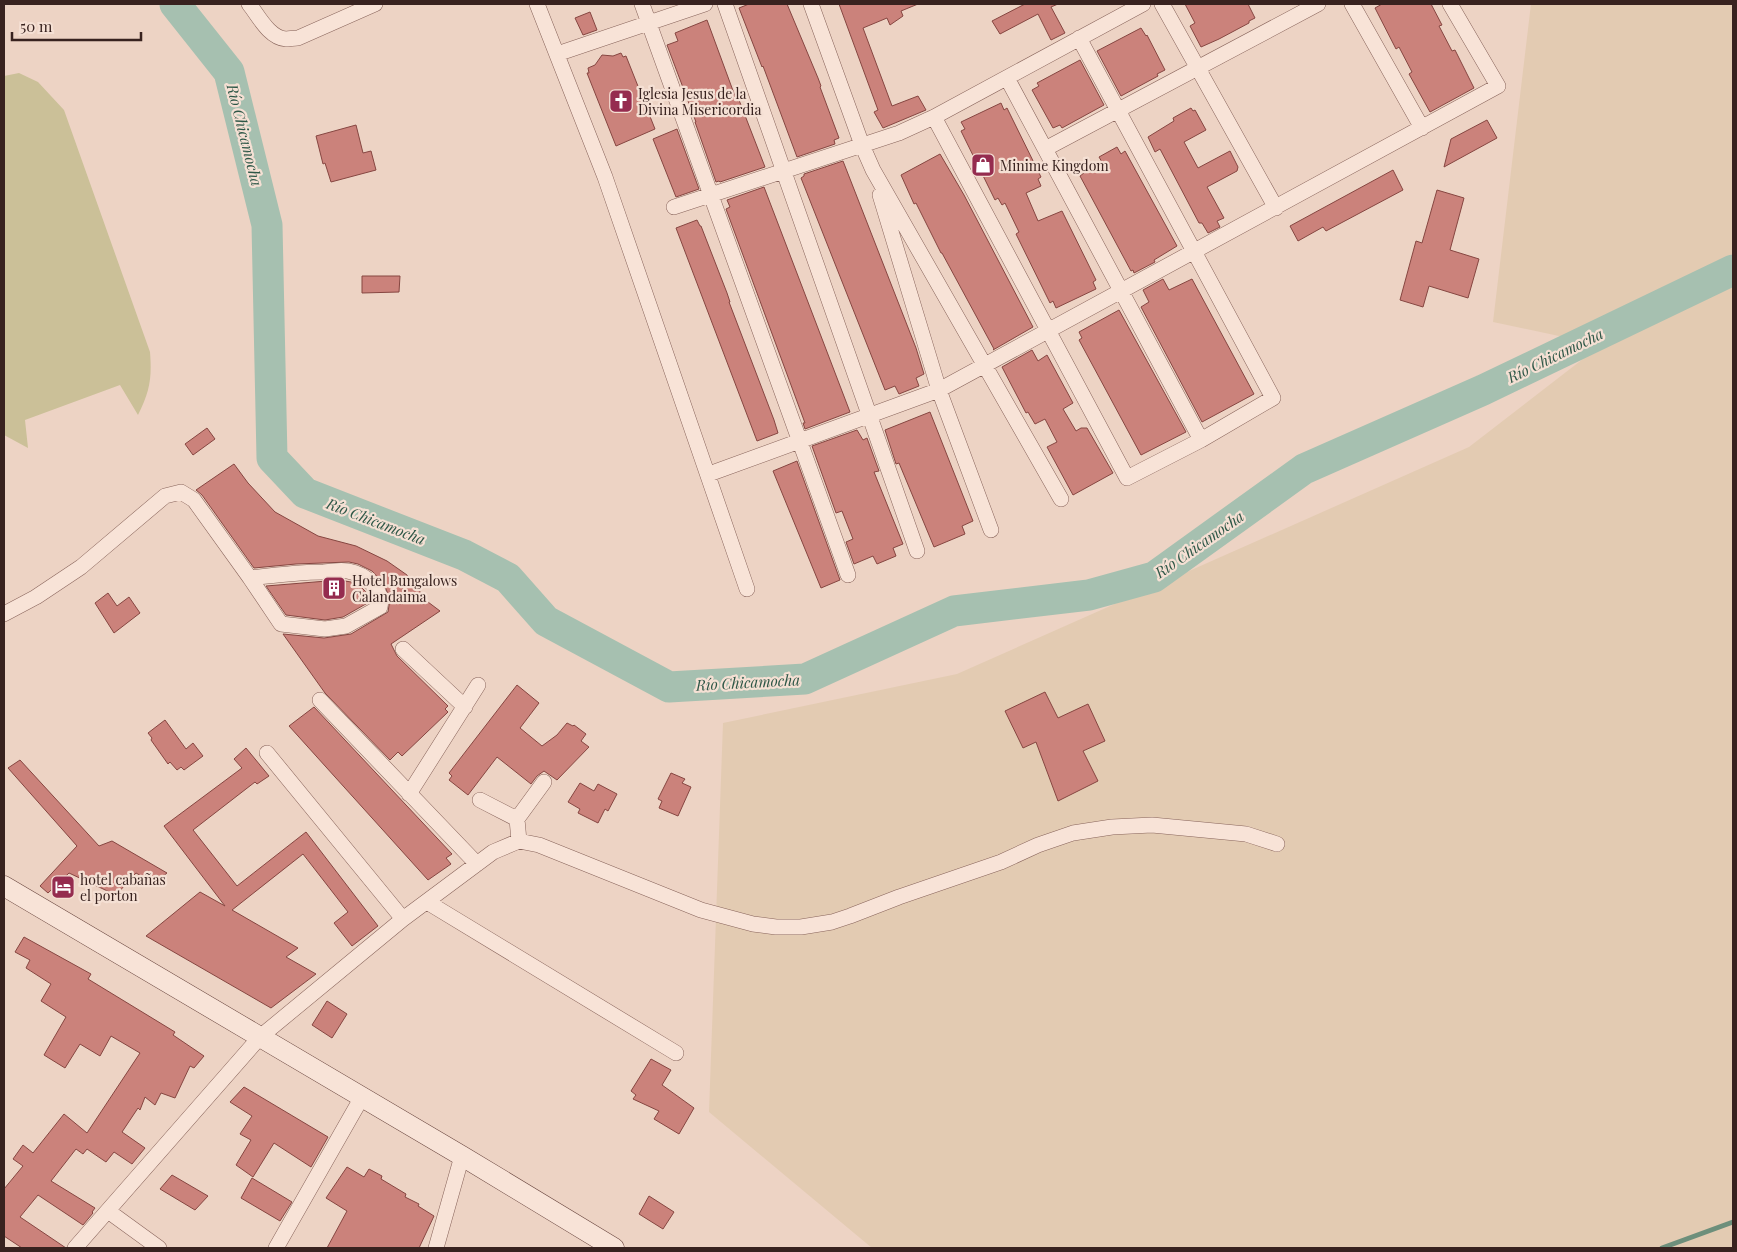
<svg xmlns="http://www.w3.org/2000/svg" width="1737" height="1252" font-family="'Playfair Display',serif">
<rect width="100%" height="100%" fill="#edd3c4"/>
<!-- farmland -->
<path fill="#e3cbb2" d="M1531 4H1733V1248H872L709 1112 723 723 957 674 1469 447 1601 345 1493 322Z"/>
<!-- green -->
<path fill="#cbc098" d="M19 73 38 82 64 110 150 352C152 378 150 391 138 415L120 385 25 420 28 448 4 435V76Z"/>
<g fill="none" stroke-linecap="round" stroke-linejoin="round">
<!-- stream -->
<path stroke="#6d8f7b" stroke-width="5" d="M1662 1248 1733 1222"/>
<!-- river -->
<path stroke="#a6c0b0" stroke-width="31" d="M175 4 229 72 267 225 272 458 305 493 464 555 508 578 546 621 669 687 805 679 954 611 1089 595 1154 577 1304 469 1483 390 1733 270"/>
</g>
<!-- building -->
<path fill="#cb827b" stroke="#864641" d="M749 4H787L818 78 821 86 820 87 839 138 834 140 835 144 797 157 763 66 762 67 739 8Z
M839 4H918L901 11 903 16 890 25 887 18 863 28 892 106 918 96 926 110 883 128 874 112 878 110Z
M1025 4H1058L1051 7 1065 33 1051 40 1038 14 1000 34 992 21Z
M1185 4H1248L1255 18 1249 21V23L1219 39 1201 47 1190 26 1195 23Z
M1382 4H1431L1442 25 1439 26 1452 51 1455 50 1474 88 1430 112 1409 74 1412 72 1399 47 1396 49 1375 8Z
M590 12 597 30 583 35 575 18Z
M707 20 732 88 737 101 739 100 765 167 720 182 719 181 716 182 695 122H696L667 45 678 41 675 33Z
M1141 28 1146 36 1147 35 1165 70 1157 74 1158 76 1121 96 1097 51Z
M621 53 623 57 626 56 655 129 616 146 587 73H589L588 68 595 65 602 55 613 56Z
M1080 60 1104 105 1062 128 1060 125 1053 128 1032 90 1039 86 1037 83Z
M1001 103 1004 110 1007 108 1041 177 1038 179 1041 186 1026 193 1038 221 1062 211 1096 280 1093 282 1096 289 1056 308 1053 301 1050 303 1016 234 1019 232 1005 203 1002 205 998 198 995 200 961 131 965 129 961 122Z
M1191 108 1193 111 1195 110 1206 130 1184 142 1198 168 1230 151 1238 167 1237 171 1207 187 1224 218 1217 221 1220 227 1208 233 1202 223H1199L1160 149 1155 152 1148 137 1174 121 1173 118Z
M1487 120 1497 138 1444 167 1451 139Z
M356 125 363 153 371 151 376 170 331 182 325 163 323 164 316 136Z
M677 129 699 189 676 197 653 139Z
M1117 147 1121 154 1125 151 1177 246 1154 260 1155 262 1134 273 1133 270 1131 271 1080 176 1084 173V172L1102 162 1099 157Z
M940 154 964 195 1033 327 993 350 994 349 942 253H941L916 203 914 204 901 175Z
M843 161 916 348 924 374 916 378 919 386 899 394 895 386 885 390 801 178 804 176V174Z
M1393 170 1403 190 1326 231 1323 227 1298 241 1290 226Z
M764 187 850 412 805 429 803 423H805L726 209 730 207 727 200Z
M1437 190 1464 198 1450 250 1479 259 1468 298 1429 286 1423 307 1400 300 1416 241 1422 243Z
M697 220 700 226H701L727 293 730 302H729L774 420 778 433 757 441 676 228Z
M362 276H400L399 292 362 293Z
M1163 279 1169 290 1192 279 1254 394 1202 422 1141 307 1149 302 1143 290Z
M1119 310 1186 432 1141 455 1079 340 1082 338 1079 332Z
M1032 350 1038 361 1047 355 1073 403 1063 409 1076 431 1081 428H1087L1113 473 1073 495 1047 447 1057 442 1045 419 1035 424 1028 412 1026 413 1002 367Z
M930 412 973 521 962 526 965 534 934 547 899 463 896 464 885 430Z
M207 428 215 439 193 455 185 444Z
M857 430 863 440 867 438 879 471 874 472 903 544 893 548 896 556 877 564 873 556 854 564 846 542 853 539 842 511 836 513 812 446Z
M797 461 840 580 821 588 773 471Z
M234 464 248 483 275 512 318 536 356 546 387 561 407 575 428 602 440 611 391 644 397 656 448 706 445 709 448 712 402 756 398 752 390 760 325 693 283 634 324 638 351 634 388 612 390 599 384 584 372 571 358 564 349 562 296 564 254 568 202 495 196 490Z
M339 580 351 582 361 587 368 594 371 601 343 617 325 620 286 615 266 586Z
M108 593 117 606 129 597 140 613 114 633 95 603Z
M517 685 539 703 520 728 542 746 557 735 567 723 573 726 574 725 586 734 581 741 589 747 557 780 544 771 537 776 531 784 497 757 468 795 449 780 452 776 449 773Z
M1045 692 1058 718 1088 704 1105 741 1083 751 1098 781 1058 801 1036 742 1023 748 1005 711Z
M314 707 452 854 446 858 451 864 428 880 289 726Z
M165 720 186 749 193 743 203 756 184 770 181 767 177 770 170 762 168 764 151 740 152 738 148 733Z
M246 748 269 776 257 784 255 782 193 830 237 886 306 832 378 926 352 946 334 923 348 912 303 854 232 910 298 948 286 957 316 974 271 1008 146 936 200 892 225 906 164 826 242 768 234 759Z
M20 760 99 846 112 841 167 873 154 883 136 873 116 895 69 873 48 893 40 886 77 846 8 768Z
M671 773 685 779 682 783 691 787 678 816 659 808 662 801 658 799Z
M580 783 594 791 598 784 617 794 608 811 605 809 598 823 578 813 580 809 568 802Z
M24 937 91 974 88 979 175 1032 173 1035 204 1056 194 1068 190 1066 175 1098 161 1093 155 1105 145 1097 140 1110 138 1108 122 1132 145 1148 132 1164 114 1152 106 1162 87 1149 83 1154 76 1149 51 1181 95 1208 92 1212 93 1213 83 1225 38 1195 20 1217 66 1248H22L4 1236V1189L23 1166 13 1159 23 1145 33 1153 64 1114 87 1133 140 1053 111 1036 100 1056 80 1044 65 1068 44 1055 66 1017 41 1001 51 984 26 968 30 960 15 952Z
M327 1001 347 1014 332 1038 312 1025Z
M651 1059 671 1070 662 1085 694 1108 679 1134 654 1119 659 1111 633 1099 636 1095 631 1091Z
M244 1087 328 1137 311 1167 274 1143 253 1177 236 1165 251 1140 240 1134 252 1116 230 1102Z
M347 1167 364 1177 369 1169 382 1176 381 1179 406 1194 405 1197 419 1204 418 1206 434 1216 419 1248H327L347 1211 326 1198Z
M172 1175 208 1196 195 1210 160 1189Z
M252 1178 292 1202 280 1221 241 1198Z
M649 1196 674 1212 663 1229 639 1214Z"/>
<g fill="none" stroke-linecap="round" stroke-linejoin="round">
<!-- minor casing -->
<g stroke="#88645b" stroke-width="16">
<path id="minor" d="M249 4C258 15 269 38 286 39 289 39 294 38 298 38L375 4
M537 4 605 177 747 589
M642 4 848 575
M725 4 917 551
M811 4 862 145 873 170 1061 499
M1162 4 1276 208
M1352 4 1422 128
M557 54 705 4
M1007 78 1201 440
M934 117 1127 478 1201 440 1273 398 1079 38
M1045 149 1318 4
M880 195 939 390 991 530
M674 207 899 133 934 117 1143 4
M709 474 939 390 1498 86 1450 4
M4 614 36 597 81 567 165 496 181 492 194 500 250 578 281 624 325 629 346 626 380 607C384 589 365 574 348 571 341 570 331 571 324 572 299 572 275 575 250 578
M403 649 465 707
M320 700 477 864
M267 753 403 919
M409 794 478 685
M480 800 517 819
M519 841 517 819 544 782
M427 902 676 1053
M108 1211 159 1248
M75 1248 260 1037 403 919 493 852 519 841 539 845 701 910 753 924 776 927H801L832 922 850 916 899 897 1001 862 1038 845 1073 833 1112 827 1152 825 1246 834 1277 844
M276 1248 362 1097
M436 1248 462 1156"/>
</g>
<!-- secondary casing -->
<g stroke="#69453e" stroke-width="21">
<path id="secondary" d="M4 886 462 1156 614 1248"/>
</g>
<!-- minor -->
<use href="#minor" stroke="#f8e3d7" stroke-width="15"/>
<!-- secondary -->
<use href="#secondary" stroke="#f8e3d7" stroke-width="20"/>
</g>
<!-- icons -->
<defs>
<g id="church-square" transform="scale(1.25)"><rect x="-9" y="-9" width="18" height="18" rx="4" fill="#952c4f" stroke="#f5e0d4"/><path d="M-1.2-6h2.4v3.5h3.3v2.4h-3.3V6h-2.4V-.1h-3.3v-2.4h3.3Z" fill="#fff"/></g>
<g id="shop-square" transform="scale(1.25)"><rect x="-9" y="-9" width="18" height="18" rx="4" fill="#952c4f" stroke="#f5e0d4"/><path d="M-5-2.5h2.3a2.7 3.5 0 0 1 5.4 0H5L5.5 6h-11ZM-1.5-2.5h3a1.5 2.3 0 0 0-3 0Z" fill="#fff"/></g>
<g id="building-square" transform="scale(1.25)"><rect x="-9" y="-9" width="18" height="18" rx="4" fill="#952c4f" stroke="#f5e0d4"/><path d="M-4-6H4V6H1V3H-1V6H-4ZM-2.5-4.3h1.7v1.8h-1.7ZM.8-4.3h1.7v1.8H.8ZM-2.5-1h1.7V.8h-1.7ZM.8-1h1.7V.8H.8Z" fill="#fff"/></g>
<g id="hotel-square" transform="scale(1.25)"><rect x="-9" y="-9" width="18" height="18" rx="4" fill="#952c4f" stroke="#f5e0d4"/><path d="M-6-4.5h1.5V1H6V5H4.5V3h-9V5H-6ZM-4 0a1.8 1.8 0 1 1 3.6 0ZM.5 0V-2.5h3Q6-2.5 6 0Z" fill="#fff"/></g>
</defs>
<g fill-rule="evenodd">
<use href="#church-square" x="621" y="101"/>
<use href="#shop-square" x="983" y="165"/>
<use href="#building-square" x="334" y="588"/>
<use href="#hotel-square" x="63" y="887"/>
</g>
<g text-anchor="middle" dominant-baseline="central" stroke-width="4.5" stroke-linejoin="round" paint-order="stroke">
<!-- poi labels -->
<g font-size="14" fill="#38221f" stroke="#f5e0d4" text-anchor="start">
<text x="638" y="93">Iglesia Jesus de la<tspan x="638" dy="16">Divina Misericordia</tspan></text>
<text x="1000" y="165">Minime Kingdom</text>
<text x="352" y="580">Hotel Bungalows<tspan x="352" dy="16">Calandaima</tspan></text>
<text x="80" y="879">hotel cabañas<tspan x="80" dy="16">el porton</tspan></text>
</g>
<!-- water labels -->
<g font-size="15" font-style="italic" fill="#2e5747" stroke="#f5e0d4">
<text transform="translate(245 135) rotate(76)">Río Chicamocha</text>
<text transform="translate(1555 355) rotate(-26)">Río Chicamocha</text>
<text transform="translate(376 521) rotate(21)">Río Chicamocha</text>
<text transform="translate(1199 544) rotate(-35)">Río Chicamocha</text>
<text transform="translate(748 682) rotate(-3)">Río Chicamocha</text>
</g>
</g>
<!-- border -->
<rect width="1737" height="1252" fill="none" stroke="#38221f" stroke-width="10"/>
<!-- scale -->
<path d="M12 32v8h129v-8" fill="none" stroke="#38221f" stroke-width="2.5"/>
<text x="20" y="32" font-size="15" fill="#38221f" stroke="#f5e0d4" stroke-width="4" paint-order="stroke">50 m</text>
</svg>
